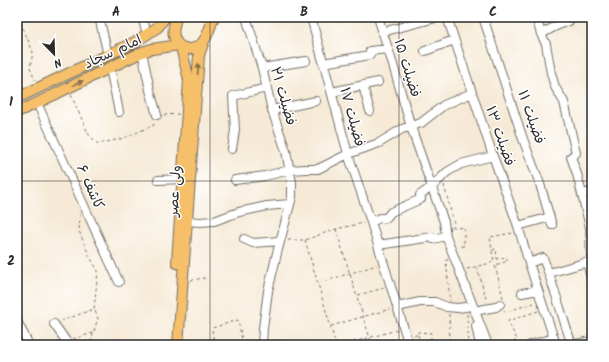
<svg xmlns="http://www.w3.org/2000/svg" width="609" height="362" font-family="Kalam,'Playpen Sans Arabic',sans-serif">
<rect width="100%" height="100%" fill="#fff"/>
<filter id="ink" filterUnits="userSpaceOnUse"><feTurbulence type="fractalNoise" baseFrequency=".025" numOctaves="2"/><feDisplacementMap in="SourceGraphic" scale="8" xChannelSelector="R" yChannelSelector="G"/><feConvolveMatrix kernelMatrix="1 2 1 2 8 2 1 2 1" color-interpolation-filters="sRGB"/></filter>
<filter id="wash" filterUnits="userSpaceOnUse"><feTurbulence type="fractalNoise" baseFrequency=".012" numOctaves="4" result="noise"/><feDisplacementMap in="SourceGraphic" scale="16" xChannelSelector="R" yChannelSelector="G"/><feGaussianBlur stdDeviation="0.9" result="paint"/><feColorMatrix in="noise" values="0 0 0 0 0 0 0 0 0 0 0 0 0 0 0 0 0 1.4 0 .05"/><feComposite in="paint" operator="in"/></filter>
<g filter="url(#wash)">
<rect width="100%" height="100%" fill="#f6ead6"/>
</g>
<g filter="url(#ink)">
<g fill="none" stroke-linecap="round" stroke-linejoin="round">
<!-- minor casing -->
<g stroke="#726e67" stroke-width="10">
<path id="minor" d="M99 17 108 55
M142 17 147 34
M246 17 262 68 272 110 286 151 292 183V197L277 253 268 291 263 328 262 345
M311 17 348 154 371 222
M378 17 393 65 411 127 444 222 446 236 488 345
M447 17 493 156 518 226 529 263 556 345
M483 17 523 139 540 184 552 225
M536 17 541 34 546 44 551 73 555 87 564 102 576 153 571 157 577 174 590 227 591 261
M382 32 440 17
M541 34 556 26 569 21V17
M425 51 454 40
M142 52 150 90 157 115
M323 63 370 55V51L388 49
M110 68 119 112
M262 68 306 61
M363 86 370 111
M332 92 378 82
M37 103 119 282
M272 110 316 101
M232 149 235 130 233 96 267 88
M158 180 182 179
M235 180 265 176 290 170 306 169H318L348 154 379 143 402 129 421 123 444 105 472 93
M582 195 592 191
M187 221 200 222 214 221 239 212 267 206 290 204
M518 226 550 217
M244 239 253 243 280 241
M378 245 371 222 380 218H386L391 212 421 199 420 195 433 186 447 172 461 164 493 156
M591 261 588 266 592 283
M529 263 543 258C554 286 562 316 572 345
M549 273 591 261
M522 293 538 290
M397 307 420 302H435L447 307 458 308 472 306
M474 311 496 307 500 304
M17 321 29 345
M54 324 66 341 67 345
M476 326 480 345
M409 345 378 245 432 237 433 239 446 236
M530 345 554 338
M570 345 592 341"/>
</g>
<!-- major casing -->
<g stroke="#726e67" stroke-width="12">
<path id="major" d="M176 17C175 23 172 30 174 36 176 48 191 53 200 45 208 39 210 25 214 17
M17 98 135 42 158 27 165 17
M17 112 37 103 142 52 152 49 179 45
M177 263 189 80 181 47
M178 345 199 55 204 41"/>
</g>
<!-- path -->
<path stroke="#726e67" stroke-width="1" stroke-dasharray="3 3" stroke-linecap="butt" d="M19 17 21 23 33 52 30 68 35 80
M71 95 89 135 98 144 124 138 154 125 155 122
M164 115 179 114
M444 185 454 223H451
M80 214 79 231 89 255 98 271 94 309 98 318 91 341 93 345
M452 227 464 228V246H458
M336 229 372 345
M288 240H305L336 229 364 223
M305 240 336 345
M448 260H446L450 301
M477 267 487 302
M467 269 494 262 492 251
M191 280 205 278
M319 283 377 265
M358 295 384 288
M503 298 495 265 508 261 506 257 497 259 496 249 492 250 490 237 513 233
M504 310 505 312 534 303
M449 314 450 345
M467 314 469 345
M61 321 94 309
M331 326 390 309
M414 335H418V332L431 333V345
M418 335 421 345
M73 339 93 333
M214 345 212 328 238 320 243 345
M342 345 397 330
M508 345 517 340 508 321 538 311"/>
<!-- minor -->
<use href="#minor" stroke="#fff" stroke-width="8"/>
<!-- major -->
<use href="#major" stroke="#f6c06b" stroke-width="10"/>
</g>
<!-- one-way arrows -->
<defs><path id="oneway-solid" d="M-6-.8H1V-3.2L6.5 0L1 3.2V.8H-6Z"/></defs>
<g fill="#866e48">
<use href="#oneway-solid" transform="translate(198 69) rotate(-86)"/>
<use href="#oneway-solid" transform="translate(78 83) rotate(-25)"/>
</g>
</g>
<!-- grid -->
<path fill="none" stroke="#2b2b2b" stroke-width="1" stroke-opacity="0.55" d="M210 17V345M399 17V345M17 181H592"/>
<g text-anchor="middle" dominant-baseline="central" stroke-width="3" stroke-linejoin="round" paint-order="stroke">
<!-- street labels -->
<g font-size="14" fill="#2b2b2b" stroke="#fff">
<text transform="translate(113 52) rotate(-25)">امام سجاد</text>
<text transform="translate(407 68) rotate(73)">فضیلت ۱۵</text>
<text transform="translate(283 96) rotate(74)">فضیلت ۲۱</text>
<text transform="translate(352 117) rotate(75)">فضیلت ۱۷</text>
<text transform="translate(531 117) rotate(71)">فضیلت ۱۱</text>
<text transform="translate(500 136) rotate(71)">فضیلت ۱۳</text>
<text transform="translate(90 187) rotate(66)">کاشف ۶</text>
<text transform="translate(175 191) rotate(-86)">ولی عصر</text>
</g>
</g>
<!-- margin -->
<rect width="609" height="362" fill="none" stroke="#fff" stroke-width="44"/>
<!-- north arrow -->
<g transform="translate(54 54) rotate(157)" stroke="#ffffff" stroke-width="3" paint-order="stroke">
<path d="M0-3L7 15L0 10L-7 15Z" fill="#2b2b2b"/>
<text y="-6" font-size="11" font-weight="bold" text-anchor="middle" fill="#2b2b2b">N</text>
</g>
<rect x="22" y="22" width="565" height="318" fill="none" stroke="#2b2b2b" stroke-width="1.5"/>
<g font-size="13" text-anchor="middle" font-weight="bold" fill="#2b2b2b">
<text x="116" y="16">A</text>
<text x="304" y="16">B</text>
<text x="493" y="16">C</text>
<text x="11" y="106">1</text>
<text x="11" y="265">2</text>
</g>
</svg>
